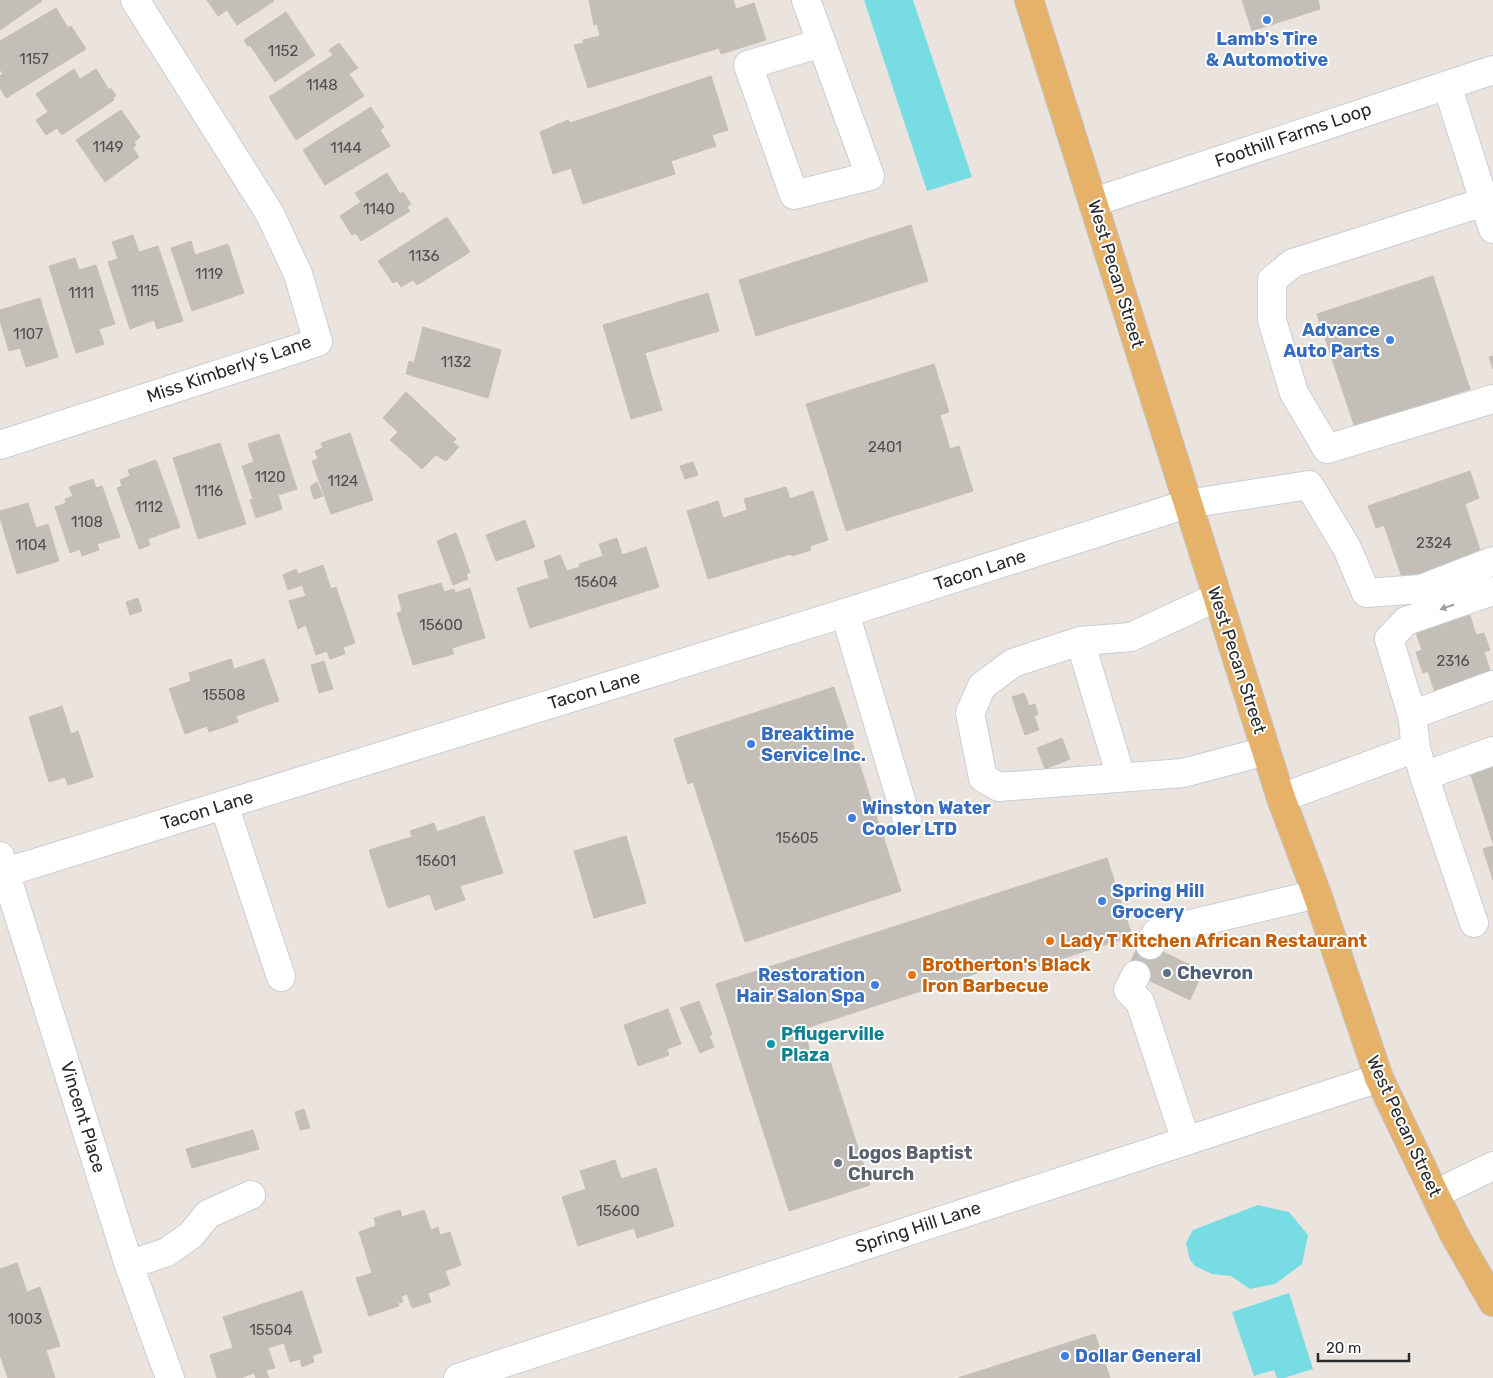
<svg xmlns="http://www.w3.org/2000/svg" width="1493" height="1378" font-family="Rubik,sans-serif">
<rect width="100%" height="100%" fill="#ebe3dd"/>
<!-- water -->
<path fill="#78dce5" d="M864 0H913L972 177 927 191Z
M1258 1205 1289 1212 1308 1235 1302 1264 1275 1284 1250 1289 1231 1276 1212 1274 1195 1266 1190 1260 1186 1243 1193 1230Z
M1289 1293 1313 1369 1284 1378H1277L1274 1370 1254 1376 1232 1312Z"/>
<!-- building -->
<path fill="#c4beb9" stroke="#c6beb7" d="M0 0H41L42 1 0 30Z
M207 0H273L274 1 237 25 227 10 218 16Z
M589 0H733L736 9 754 3 766 40 721 54 719 48 588 88 574 45 584 43 583 40 600 36 597 24 594 25Z
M1242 0H1318L1320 9 1252 31Z
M56 8 68 28 71 26 86 49 6 98 0 88V76L3 74 0 70V41Z
M286 12 315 55 275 82 250 45 248 47 244 40Z
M339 43 358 68 349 74 364 96 296 140 269 97 333 55 329 50Z
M74 69 80 79 96 69 109 90 111 88 116 96 113 97 114 100 62 135 57 128 46 135 36 120 48 112 36 94Z
M711 76 728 130 712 135 716 146 671 161 675 174 583 204 571 168 553 174 540 132 568 120 570 123Z
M371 107 384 127 380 130 390 146 325 185 303 150Z
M121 110 140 137 134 142 136 145 133 148 139 157 105 182 76 140Z
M387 173 400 194 403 192 411 204 407 207 410 211 361 241 356 233 352 235 340 216 361 202 355 193Z
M447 217 470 252 417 285 413 280 401 287 397 281 393 283 378 261Z
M911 225 928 281 756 336 739 280Z
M133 235 139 252 158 246 183 321 157 329 154 320 130 329 108 262 118 259 112 242Z
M191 241 195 255 228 244 244 293 192 311 171 248Z
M75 258 79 270 96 265 115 324 99 329 104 344 76 353 49 266Z
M1433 276 1470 389 1355 428 1317 314Z
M708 293 719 331 645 353 662 410 631 419 603 325Z
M40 298 58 357 26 367 20 348 9 351 0 321V310Z
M423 327 501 350 488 398 406 374 409 361 414 363Z
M1493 356V369L1489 357Z
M934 364 949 412 940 415 950 449 959 446 973 491 846 531 806 404Z
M406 392 456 439 453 442 459 447 446 461 436 455 422 469 390 440 398 432 383 418Z
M350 433 373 500 331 514 312 461 318 459 315 451 323 448 321 443Z
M279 434 297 489 278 495 282 509 256 518 250 500 253 499 242 466 254 462 248 444Z
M220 443 246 524 198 539 173 458Z
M156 460 180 527 148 539 150 545 139 549 117 488 122 486 120 480 130 476 128 470Z
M693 462 698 475 685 479 680 466Z
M1470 471 1479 498 1465 504 1483 559 1405 586 1384 525 1376 528 1368 506Z
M93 479 96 488 102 486 120 537 97 544 99 550 82 556 80 549 70 553 55 507 66 503 65 499 73 496 69 487Z
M317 482 323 496 314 499 310 487Z
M786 487 790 499 813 491 828 540 810 546 811 550 792 556 791 554 708 579 687 511 718 501 723 518 747 510 744 499Z
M28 503 36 528 48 524 59 561 17 574 0 518V511Z
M525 520 535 547 496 561 486 535Z
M456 533 470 572 466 574 468 579 453 585 437 541Z
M617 538 622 555 646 547 659 587 530 628 517 588 549 578 544 561 560 555 567 571 580 567 579 564 603 556 599 544Z
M323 565 331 589 336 587 355 643 343 647 345 654 330 659 327 651 316 655 306 625 298 629 289 601 306 596 298 574Z
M296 569 302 585 288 590 283 575Z
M441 583 444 592 454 589 455 593 470 588 485 638 452 648 454 654 413 665 397 613 402 611 398 595Z
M138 598 142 611 130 615 126 602Z
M1469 612 1476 635 1484 633 1490 650 1484 652 1491 674 1435 693 1428 671 1423 673 1416 652 1422 650 1415 630Z
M231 659 234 669 264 659 279 701 236 716 238 722 209 732 207 726 185 734 169 689 191 681 189 673Z
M324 661 333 689 319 693 311 665Z
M834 687 901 891 745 942 693 782 688 784 674 739Z
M1024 693 1029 706 1035 704 1038 714 1034 716 1039 730 1025 735 1012 697Z
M62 706 71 734 78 731 93 777 68 785 65 777 49 782 29 717Z
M1062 738 1070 759 1045 769 1037 748Z
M1493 761V843L1469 769Z
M484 816 503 873 460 886 465 900 435 910 430 894 388 908 369 850 412 837 410 831 434 823 437 832Z
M626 836 646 903 594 918 574 851Z
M1493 846V880L1483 849Z
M1107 858 1132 936 1024 971 1021 959 803 1029 814 1063 829 1058 870 1185 789 1211 716 984Z
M1140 941 1203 971 1190 1000 1127 970Z
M699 1001 712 1034 709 1036 714 1047 700 1053 680 1008Z
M668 1009 681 1044 667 1049 669 1055 638 1066 624 1025Z
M304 1109 310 1128 300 1130 295 1112Z
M253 1130 259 1149 192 1168 186 1149Z
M615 1160 621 1179 656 1168 674 1226 637 1238 634 1228 578 1246 562 1197 586 1189 580 1171Z
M400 1210 402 1217 424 1210 431 1230 438 1227 440 1235 450 1232 461 1265 445 1271 450 1285 428 1293 431 1302 412 1308 407 1294 401 1296 403 1302 398 1303 399 1306 369 1316 356 1278 372 1273 359 1232 376 1226 374 1218Z
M17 1263 27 1292 40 1287 60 1346 46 1350 55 1378H8L0 1355V1269Z
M302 1291 322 1352 312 1356 314 1362 302 1367 300 1359 290 1362 284 1343 268 1348 275 1368 266 1370 269 1378H256L254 1373 240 1378H217L210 1355 233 1348 223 1317Z
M1095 1334 1110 1378H958Z"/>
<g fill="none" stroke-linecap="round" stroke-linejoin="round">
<!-- minor casing -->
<g stroke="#c9ced7" stroke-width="30">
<path id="minor" d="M806 0 870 176 794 195 748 65 821 43
M1447 85 1493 229
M1094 202 1493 70
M1484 202 1293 263 1272 280V320L1294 393 1327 449 1493 399
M0 445 318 342 298 274 270 214 135 0
M1217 597 1131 637 1080 641 1013 663 982 686 970 713 983 778 999 787 1183 773 1266 751
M845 613 907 820
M1080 641 1121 777
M1493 685 1412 715 1416 748 1424 776 1493 751
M1412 715 1389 639 1406 621 1493 591
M1424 776 1474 923
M1281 798 1416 748
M224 805 281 977
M0 856 129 1265 170 1378
M0 874 845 613 1187 504 1309 485 1347 548 1366 593 1421 589 1493 561
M1150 945 1157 932 1317 894
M1136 975 1128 990 1140 1002 1186 1141
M1435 1194 1493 1166
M129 1265 167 1252 191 1235 208 1214 251 1195
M458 1378 1379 1078"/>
</g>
<!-- major casing -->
<g stroke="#c3c3c3" stroke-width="30">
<path id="major" d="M1029 0 1281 798 1317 894 1379 1078 1454 1234 1493 1302"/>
</g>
<!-- minor -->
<use href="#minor" stroke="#fff" stroke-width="28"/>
<!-- major -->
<use href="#major" stroke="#e6b168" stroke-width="28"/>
</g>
<!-- one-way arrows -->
<defs><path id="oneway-solid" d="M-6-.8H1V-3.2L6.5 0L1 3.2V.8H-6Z" transform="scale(1.25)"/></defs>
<use fill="#9f9f9f" href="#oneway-solid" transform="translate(1447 607) rotate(161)"/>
<!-- markers -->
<g fill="#3f7fe0" stroke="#fff" stroke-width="2">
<circle cx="1267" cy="20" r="5"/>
<circle cx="1390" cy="340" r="5"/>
<circle cx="751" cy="744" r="5"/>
<circle cx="852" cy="818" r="5"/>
<circle cx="1102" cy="901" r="5"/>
<circle cx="875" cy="985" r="5"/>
<circle cx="1065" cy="1356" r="5"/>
</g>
<g fill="#e8710a" stroke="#fff" stroke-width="2">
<circle cx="1050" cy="941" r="5"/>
<circle cx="912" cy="975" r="5"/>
</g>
<circle fill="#5c6f8a" stroke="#fff" stroke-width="2" cx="1167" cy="973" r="5"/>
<circle fill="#0f9aa8" stroke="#fff" stroke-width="2" cx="771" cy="1044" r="5"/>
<circle fill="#6b7280" stroke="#fff" stroke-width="2" cx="838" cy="1163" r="5"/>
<g text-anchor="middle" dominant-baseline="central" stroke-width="4" stroke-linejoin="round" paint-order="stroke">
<!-- number labels -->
<g font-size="15" fill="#504f4e">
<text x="283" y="51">1152</text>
<text x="34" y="59">1157</text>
<text x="322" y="85">1148</text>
<text x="108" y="147">1149</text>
<text x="346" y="148">1144</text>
<text x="379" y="209">1140</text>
<text x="424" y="256">1136</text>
<text x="209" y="274">1119</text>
<text x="145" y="291">1115</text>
<text x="81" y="293">1111</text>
<text x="28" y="334">1107</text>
<text x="456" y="362">1132</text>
<text x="885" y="447">2401</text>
<text x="270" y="477">1120</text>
<text x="343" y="481">1124</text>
<text x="209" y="491">1116</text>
<text x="149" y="507">1112</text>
<text x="87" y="522">1108</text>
<text x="1434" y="543">2324</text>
<text x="31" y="545">1104</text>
<text x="596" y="582">15604</text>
<text x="441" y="625">15600</text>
<text x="1453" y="661">2316</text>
<text x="224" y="695">15508</text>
<text x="797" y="838">15605</text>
<text x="436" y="861">15601</text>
<text x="618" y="1211">15600</text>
<text x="25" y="1319">1003</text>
<text x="271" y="1330">15504</text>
</g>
<!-- shop labels -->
<g font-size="18" font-weight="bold" fill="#366cbe" stroke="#fff" text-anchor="start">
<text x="1267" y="39" text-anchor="middle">Lamb's Tire<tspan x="1267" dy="21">&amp; Automotive</tspan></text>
<text x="1380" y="330" text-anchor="end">Advance<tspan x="1380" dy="21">Auto Parts</tspan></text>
<text x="761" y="734">Breaktime<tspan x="761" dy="21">Service Inc.</tspan></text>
<text x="862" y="808">Winston Water<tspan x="862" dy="21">Cooler LTD</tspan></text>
<text x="1112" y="891">Spring Hill<tspan x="1112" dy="21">Grocery</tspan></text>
<text x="865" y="975" text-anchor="end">Restoration<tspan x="865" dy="21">Hair Salon Spa</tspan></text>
<text x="1075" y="1356">Dollar General</text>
</g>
<!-- street labels -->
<g font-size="18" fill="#2a2a2a" stroke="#fff">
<text transform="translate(1293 135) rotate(-19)">Foothill Farms Loop</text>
<text transform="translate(1116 274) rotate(73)">West Pecan Street</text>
<text transform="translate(229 369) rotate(-19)">Miss Kimberly's Lane</text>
<text transform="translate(980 570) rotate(-18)">Tacon Lane</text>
<text transform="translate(1237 660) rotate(72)">West Pecan Street</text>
<text transform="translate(594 690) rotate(-17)">Tacon Lane</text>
<text transform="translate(207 810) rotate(-17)">Tacon Lane</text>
<text transform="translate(83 1117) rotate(73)">Vincent Place</text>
<text transform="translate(1404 1126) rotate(65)">West Pecan Street</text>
<text transform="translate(918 1227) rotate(-18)">Spring Hill Lane</text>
</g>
<!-- food labels -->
<g font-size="18" font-weight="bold" fill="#c56008" stroke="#fff" text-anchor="start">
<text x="1060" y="941">Lady T Kitchen African Restaurant</text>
<text x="922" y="965">Brotherton's Black<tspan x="922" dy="21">Iron Barbecue</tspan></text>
</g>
<!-- service labels -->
<g font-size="18" font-weight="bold" fill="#4e5e75" stroke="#fff" text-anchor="start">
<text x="1177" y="973">Chevron</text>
</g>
<!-- culture labels -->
<g font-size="18" font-weight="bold" fill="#0d838f" stroke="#fff" text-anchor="start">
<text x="781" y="1034">Pflugerville<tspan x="781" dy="21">Plaza</tspan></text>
</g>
<!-- worship labels -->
<g font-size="18" font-weight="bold" fill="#5b616d" stroke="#fff" text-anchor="start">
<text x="848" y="1153">Logos Baptist<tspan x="848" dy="21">Church</tspan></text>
</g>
</g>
<!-- scale -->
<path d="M1318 1353v8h91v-8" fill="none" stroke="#2a2a2a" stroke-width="2.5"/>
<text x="1326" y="1353" font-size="15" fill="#2a2a2a" stroke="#ffffff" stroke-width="4" paint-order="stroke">20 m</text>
</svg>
